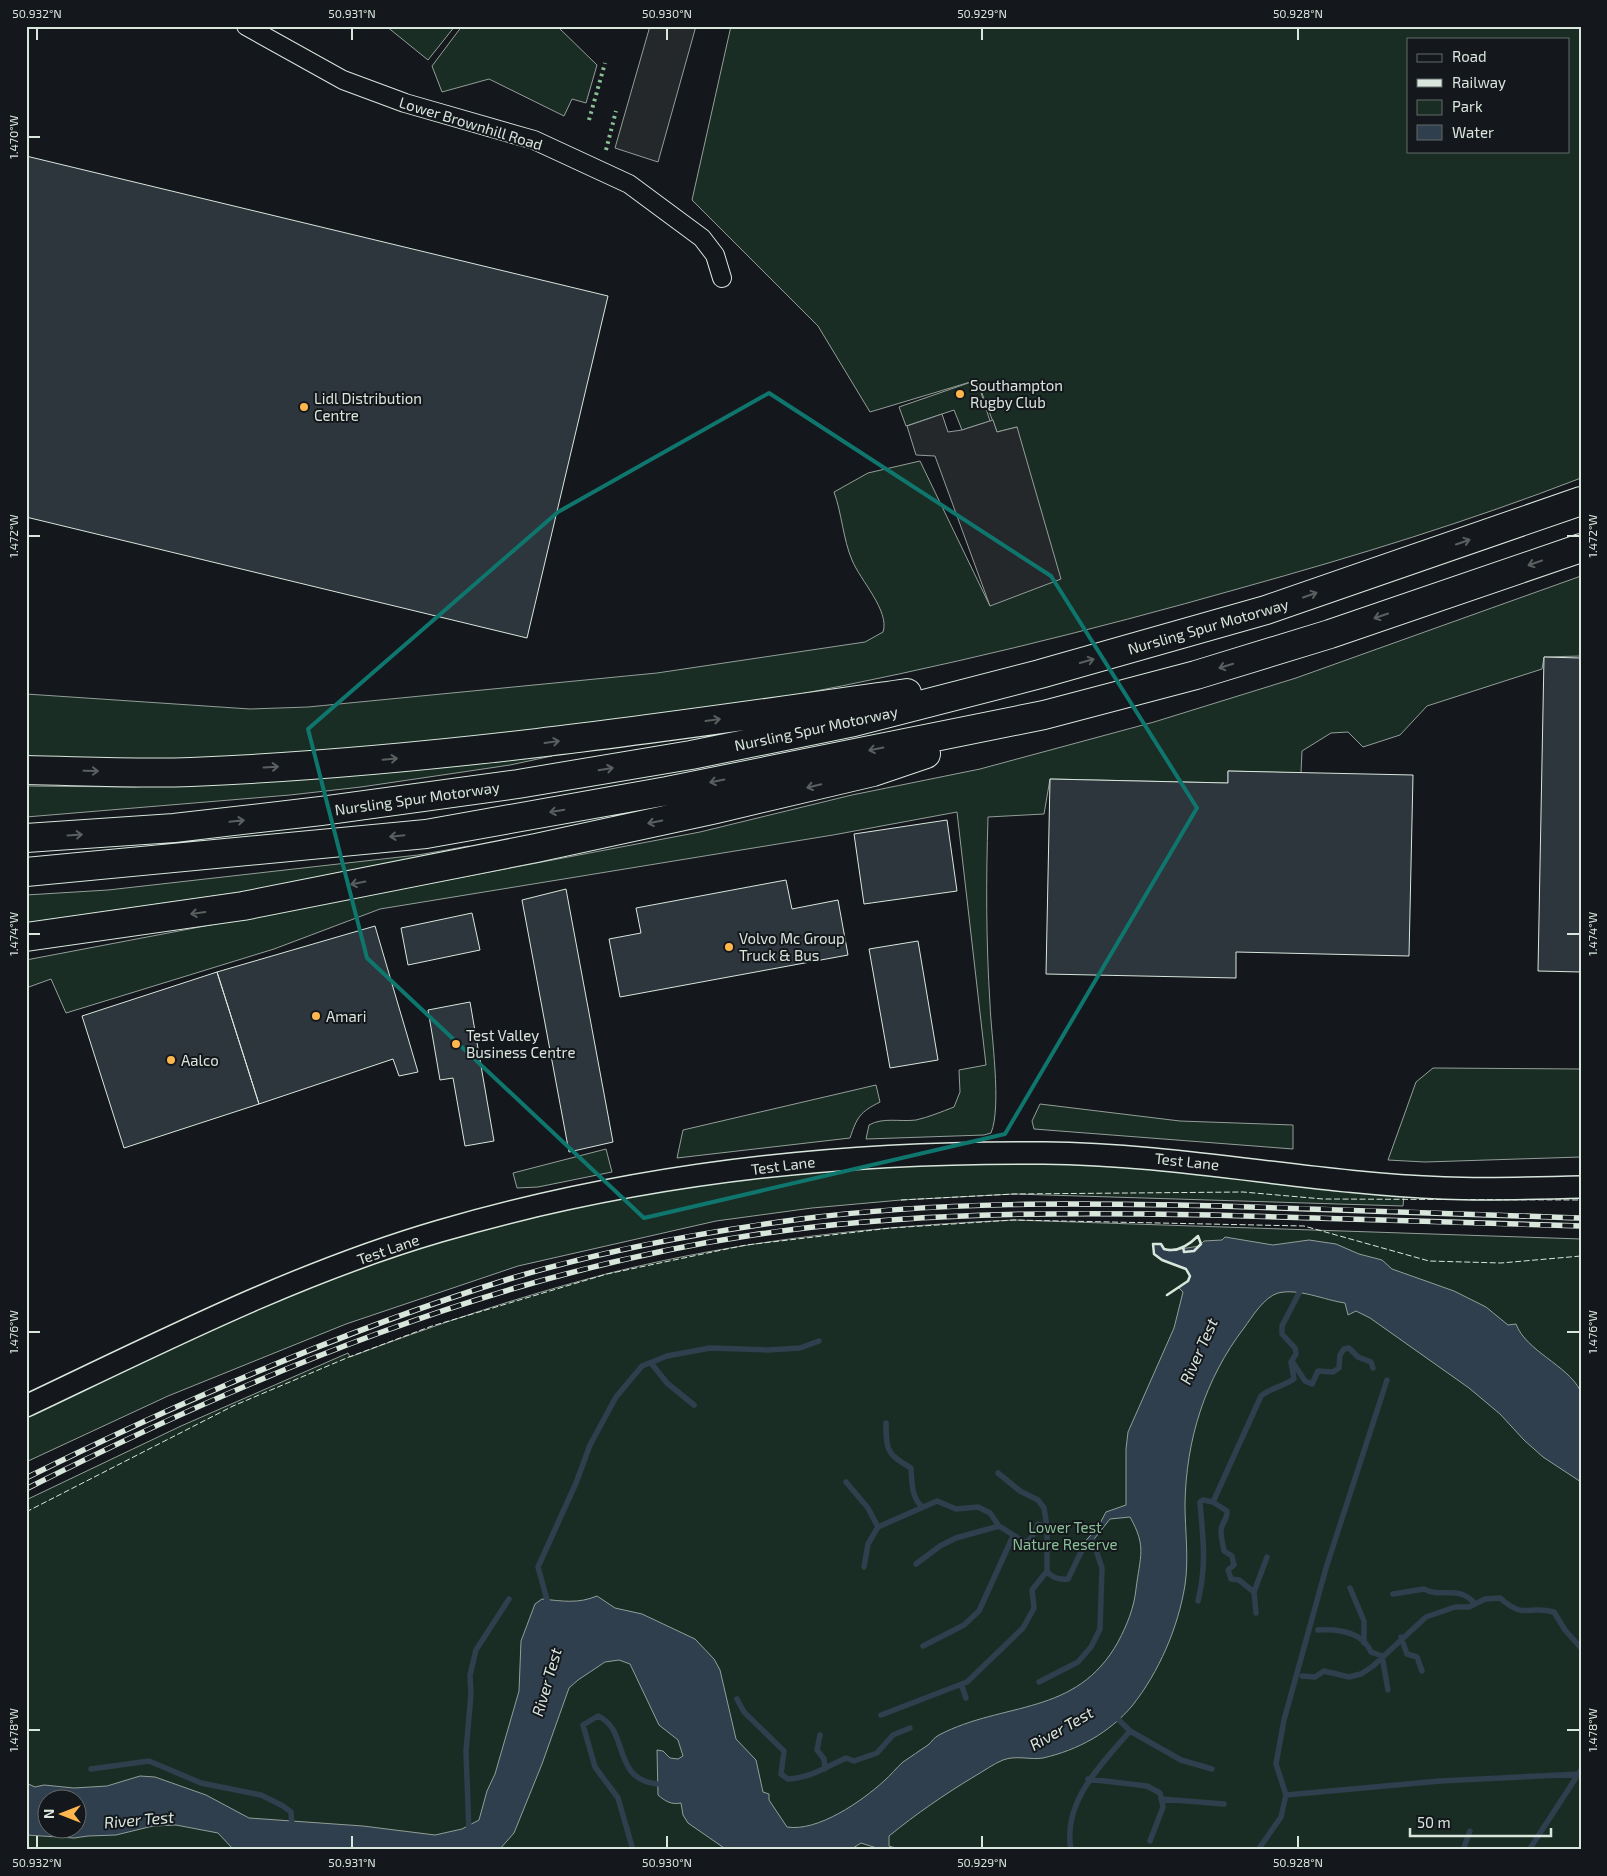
<svg xmlns="http://www.w3.org/2000/svg" width="1607" height="1876" font-family="'Exo 2',sans-serif">
<rect width="100%" height="100%" fill="#14181c"/>
<!-- green -->
<path fill="#1a2d24" stroke="#939e99" fill-rule="evenodd" d="M386 26H455L428 60Z
M462 26H557L597 65 586 103 572 99 564 116 489 79 442 92 432 66Z
M731 26H1581V478C1470 521 1356 556 1241 588 1090 631 939 668 785 697V704L295 757 26 763V694L250 709 308 707 657 673 865 642 883 632C890 611 860 580 852 560 843 539 842 514 834 492L868 473 920 461 990 606 1017 427 997 432 978 383 990 421 962 430 954 410 906 426 899 407 977 380 870 412 818 326 692 200ZM1408 39H1568V151H1408Z
M1581 576V656L1544 657 1542 669 1427 706 1400 735 1363 747 1348 732 1331 733 1302 751 1301 773 1228 771V783L1050 779 1044 814 988 817C986 880 986 941 990 1004 991 1035 1002 1106 991 1133L984 1135 866 1139 869 1125C883 1117 900 1122 916 1120 929 1117 941 1112 954 1107L960 1092 959 1070 986 1065 957 812 833 835 380 909 274 949 66 1013 51 979 26 988V960L700 832 852 795 980 769 1154 722 1296 678Z
M552 756 510 765 361 787 290 795 26 817V786L134 787 455 766Z
M469 846 470 849 325 880 26 923V895L108 890 418 855Z
M1433 1068 1581 1069V1157L1425 1162 1388 1160 1416 1082Z
M876 1085 880 1102C860 1112 857 1117 850 1138L677 1158 683 1130Z
M1040 1104 1180 1121 1293 1125V1149L1034 1129 1032 1121Z
M606 1149 612 1172 538 1187 517 1188 513 1173Z
M1024 1162 1135 1168 1404 1195 1403 1206 1014 1194 901 1200 812 1208 716 1221 518 1266 346 1324 168 1396 26 1462V1417L216 1326 319 1282 427 1246 576 1204 842 1164Z
M1014 1220 1581 1239V1850H26V1500L181 1426 348 1353 350 1357C434 1325 518 1297 606 1274 739 1240 877 1226 1014 1220ZM48 1798H78V1828H48Z"/>
<!-- parking -->
<path fill="#24282b" stroke="#939e99" d="M650 26H696L658 162 615 148Z
M942 414 948 432 962 430 993 420 997 432 1017 427 1061 579 990 606 935 456 916 455 907 426Z"/>
<!-- water -->
<path fill="#2f3f4d" stroke="#939e99" fill-rule="evenodd" d="M1225 1237 1273 1245 1309 1240 1336 1244 1359 1254 1382 1260 1392 1269 1454 1291 1486 1307 1508 1325 1516 1324C1526 1351 1567 1365 1580 1390 1583 1396 1581 1470 1581 1482L1543 1457 1524 1440 1500 1414 1469 1388 1370 1318 1356 1311 1348 1315 1345 1303C1324 1300 1299 1288 1278 1293 1264 1297 1252 1317 1244 1328 1205 1379 1186 1440 1185 1504 1185 1531 1189 1559 1185 1585 1178 1628 1159 1672 1132 1706 1109 1733 1078 1750 1043 1758 1030 1760 1016 1755 1003 1760 993 1764 984 1771 975 1776 945 1794 916 1814 889 1836V1846C898 1850 905 1845 914 1850H883L861 1843 850 1850H727L688 1823 683 1815 681 1803C671 1805 665 1801 658 1795L657 1750 663 1751 670 1758 678 1759 683 1756 678 1740 659 1725 630 1664 619 1660 605 1662 578 1680 569 1688 542 1764 514 1833 499 1850H234L218 1833 176 1825 153 1826 116 1835 88 1836 74 1838 26 1835V1783L35 1787 44 1785 74 1788 107 1786 140 1776 155 1777 206 1795 249 1818 363 1826 435 1835 462 1829 479 1820 487 1791 495 1774 519 1691 521 1641 535 1604 542 1599C562 1601 578 1604 597 1596L615 1608 642 1614 695 1639 714 1659 720 1670 736 1739 756 1760 763 1792 769 1794V1800L787 1827C818 1832 862 1801 884 1781 891 1775 896 1768 903 1762 911 1756 920 1751 928 1745 932 1742 934 1737 939 1735 1004 1701 1076 1717 1118 1642 1127 1625 1134 1608 1136 1589 1140 1556 1147 1547 1130 1517L1110 1519 1083 1553 1080 1547 1098 1527 1106 1512 1126 1505V1449L1128 1432 1174 1328 1183 1292 1179 1288 1188 1281 1190 1276 1186 1269 1162 1260 1154 1254 1153 1244H1161L1164 1249 1169 1251 1199 1246 1204 1241 1222 1240ZM48 1798H78V1828H48Z"/>
<g fill="none" stroke-linecap="round" stroke-linejoin="round">
<!-- stream -->
<path stroke="#2f3f4d" stroke-width="5.5" d="M1292 1361 1305 1381 1312 1384 1318 1371 1333 1372 1339 1368 1340 1355 1344 1349 1349 1348 1358 1357 1371 1362 1373 1368
M651 1363 667 1383 694 1405
M886 1423C886 1451 887 1454 911 1468 912 1481 911 1499 923 1507
M998 1473 1020 1491 1038 1500 1044 1508 1047 1527
M846 1482 868 1508 878 1527
M1213 1502 1227 1511C1227 1518 1225 1520 1222 1526 1219 1532 1223 1544 1224 1551L1232 1556 1234 1565 1228 1570 1231 1579 1239 1580 1254 1592 1256 1613
M916 1564 940 1546 956 1538 999 1526
M864 1567 868 1544 878 1527 937 1501 956 1509 978 1507 990 1513 999 1526 1026 1543 1032 1537 1038 1524 1047 1527V1571C1052 1578 1059 1580 1068 1579L1082 1550
M1350 1588 1364 1621V1643
M1254 1592 1267 1557
M1393 1594 1424 1589C1441 1599 1459 1584 1475 1604
M547 1600 538 1567 576 1483 590 1445 616 1397 642 1366 667 1356 710 1348 768 1350 800 1348 819 1341
M1198 1601C1207 1564 1203 1539 1200 1502L1203 1500 1213 1502 1261 1396C1268 1389 1282 1387 1294 1379L1291 1362 1296 1354 1295 1348 1282 1334V1326L1299 1293
M1318 1630C1337 1629 1362 1631 1371 1652L1382 1656 1388 1690
M1401 1637 1407 1654 1417 1657 1422 1671
M923 1646 964 1625 979 1611 1013 1536
M1302 1676 1315 1677 1324 1671 1349 1677 1361 1674 1373 1666 1426 1617 1455 1607H1469L1485 1599 1500 1598C1525 1620 1527 1605 1554 1612L1565 1630 1581 1648
M1039 1682 1078 1662 1091 1647 1100 1629 1102 1568 1093 1541
M961 1684 966 1698
M737 1699 744 1712 784 1751 781 1774 788 1779C810 1778 826 1767 846 1758L854 1761 877 1753 893 1735 910 1728
M881 1715 967 1682 1023 1628 1034 1608 1032 1590 1047 1571
M1130 1731 1181 1760 1212 1769
M820 1735 817 1750 824 1759 825 1769
M91 1769 149 1761 201 1783 261 1795 283 1806 291 1812 292 1829
M1088 1779 1147 1786 1160 1793 1163 1807 1150 1841
M1286 1795 1276 1764 1284 1720 1326 1568 1387 1380
M1161 1799 1224 1804
M469 1833 466 1751 471 1694 470 1675 476 1650 509 1599
M633 1850 618 1798 595 1767 583 1725 598 1716C630 1730 611 1779 657 1784
M1071 1850C1062 1802 1101 1765 1130 1731L1113 1714
M1258 1850 1281 1817 1286 1795 1440 1781 1581 1774
M1463 1850 1470 1831
M1529 1850 1581 1770"/>
</g>
<!-- building -->
<path fill="#2c363c" stroke="#d8e6dc" d="M26 156 608 296 527 638 26 517Z
M1544 657 1581 658V972L1538 971Z
M1228 771 1413 775 1409 956 1236 952V978L1046 974 1050 779 1228 783Z
M947 820 957 891 864 904 854 834Z
M786 880 792 909 838 900 848 955 620 997 609 939 641 933 636 908Z
M566 889 613 1142 569 1152 522 900Z
M472 913 480 950 408 965 401 928Z
M375 926 418 1072 399 1076 393 1059 259 1104 217 972Z
M918 941 938 1060 890 1068 869 949Z
M217 972 259 1104 124 1148 82 1016Z
M470 1002 494 1141 465 1146 453 1078 440 1080 428 1010Z"/>
<g fill="none" stroke-linecap="round" stroke-linejoin="round">
<!-- minor casing -->
<g stroke="#d8e6dc" stroke-width="20">
<path id="minor" d="M246 26 343 80 405 103 534 140 629 184 702 238 715 255 722 278"/>
</g>
<!-- tertiary casing -->
<g stroke="#d8e6dc" stroke-width="24">
<path id="tertiary" d="M26 1406C161 1342 296 1273 440 1231 635 1174 841 1151 1044 1153 1179 1154 1310 1183 1444 1188 1490 1190 1535 1188 1581 1187"/>
</g>
<!-- motorway casing -->
<g stroke="#d8e6dc" stroke-width="30">
<path id="motorway" d="M26 770C81 771 136 774 191 772 431 762 669 727 907 693
M26 838 174 828 321 811 518 784 691 755 854 722 1040 674 1266 610 1581 501
M26 872 426 834 667 791 1044 715 1196 675 1330 634 1581 548
M26 937 243 906 536 848 716 809 873 772 926 754"/>
</g>
<!-- minor -->
<use href="#minor" stroke="#14181c" stroke-width="18"/>
<!-- tertiary -->
<use href="#tertiary" stroke="#14181c" stroke-width="21"/>
<!-- motorway -->
<use href="#motorway" stroke="#14181c" stroke-width="28"/>
<!-- rail casing -->
<g stroke="#d8e6dc" stroke-width="5.5">
<path id="rail" d="M26 1478C183 1400 342 1331 509 1279 604 1250 703 1232 801 1219 940 1201 1079 1203 1219 1206 1339 1209 1460 1214 1581 1218
M26 1489C255 1373 498 1273 753 1235 905 1212 1057 1212 1211 1215 1334 1218 1457 1223 1581 1226"/>
</g>
<!-- rail -->
<use href="#rail" stroke="#14181c" stroke-width="4" stroke-dasharray="11" stroke-linecap="butt"/>
<!-- hedge -->
<path stroke="#8ac095" stroke-width="4" stroke-dasharray="2.5 4" stroke-linecap="butt" d="M589 120 605 63
M606 150 616 111"/>
<!-- fence -->
<path stroke="#d8e6dc" stroke-width="1" stroke-dasharray="6 2.5" stroke-linecap="butt" d="M901 1200 1014 1194 1243 1192 1323 1199 1581 1200
M26 1512 233 1406 349 1357 432 1326 607 1274 746 1245 891 1228 1014 1220 1304 1226 1429 1261 1501 1263 1581 1256"/>
<!-- wall -->
<path stroke="#d8e6dc" stroke-width="2.5" d="M1167 1295 1188 1281 1190 1276 1186 1269 1162 1260 1154 1254 1153 1244H1161L1164 1249C1177 1253 1189 1245 1198 1236L1201 1244 1194 1251 1184 1252 1183 1247"/>
</g>
<!-- one-way arrows -->
<defs><path id="oneway-shaft" d="M-6 0H5M1.5-3L5.5 0L1.5 3" fill="none" stroke-width="1.6" stroke-linecap="round" stroke-linejoin="round" transform="scale(1.25)"/></defs>
<g stroke="#59605f">
<use href="#oneway-shaft" transform="translate(1463 542) rotate(-19)"/>
<use href="#oneway-shaft" transform="translate(1535 563) rotate(161)"/>
<use href="#oneway-shaft" transform="translate(1310 595) rotate(-19)"/>
<use href="#oneway-shaft" transform="translate(1381 616) rotate(161)"/>
<use href="#oneway-shaft" transform="translate(1087 661) rotate(-16)"/>
<use href="#oneway-shaft" transform="translate(1226 666) rotate(163)"/>
<use href="#oneway-shaft" transform="translate(713 720) rotate(-8)"/>
<use href="#oneway-shaft" transform="translate(552 742) rotate(-8)"/>
<use href="#oneway-shaft" transform="translate(876 749) rotate(169)"/>
<use href="#oneway-shaft" transform="translate(390 759) rotate(-5)"/>
<use href="#oneway-shaft" transform="translate(271 767) rotate(-3)"/>
<use href="#oneway-shaft" transform="translate(606 769) rotate(-9)"/>
<use href="#oneway-shaft" transform="translate(91 771) rotate(1)"/>
<use href="#oneway-shaft" transform="translate(717 781) rotate(169)"/>
<use href="#oneway-shaft" transform="translate(814 786) rotate(167)"/>
<use href="#oneway-shaft" transform="translate(557 811) rotate(170)"/>
<use href="#oneway-shaft" transform="translate(237 821) rotate(-6)"/>
<use href="#oneway-shaft" transform="translate(655 822) rotate(168)"/>
<use href="#oneway-shaft" transform="translate(75 835) rotate(-4)"/>
<use href="#oneway-shaft" transform="translate(397 836) rotate(174)"/>
<use href="#oneway-shaft" transform="translate(358 883) rotate(169)"/>
<use href="#oneway-shaft" transform="translate(198 913) rotate(172)"/>
</g>
<!-- marked area -->
<path fill="none" stroke="#0f766e" stroke-width="4" stroke-linejoin="round" d="M769 393 1051 576 1197 808 1005 1134 644 1218 367 958 308 729 558 512Z"/>
<!-- ticks -->
<path fill="none" stroke="#d8e6dc" stroke-width="2" d="M37 28V40M352 28V40M667 28V40M982 28V40M1298 28V40M28 137H40M28 536H40M1567 536H1580M28 934H40M1567 934H1580M28 1332H40M1567 1332H1580M28 1730H40M1567 1730H1580M37 1836V1848M352 1836V1848M667 1836V1848M982 1836V1848M1298 1836V1848"/>
<!-- markers -->
<g fill="#ffb74d" stroke="#14181c" stroke-width="2">
<circle cx="960" cy="394" r="5"/>
<circle cx="304" cy="407" r="5"/>
<circle cx="729" cy="947" r="5"/>
<circle cx="316" cy="1016" r="5"/>
<circle cx="456" cy="1044" r="5"/>
<circle cx="171" cy="1060" r="5"/>
</g>
<g text-anchor="middle" dominant-baseline="central" stroke-width="4" stroke-linejoin="round" paint-order="stroke">
<!-- street labels -->
<g font-size="15" fill="#d8e6dc" stroke="#14181c">
<text transform="translate(471 123) rotate(17)">Lower Brownhill Road</text>
<text transform="translate(1208 626) rotate(-16)">Nursling Spur Motorway</text>
<text transform="translate(816 728) rotate(-12)">Nursling Spur Motorway</text>
<text transform="translate(417 798) rotate(-8)">Nursling Spur Motorway</text>
<text transform="translate(1187 1161) rotate(6)">Test Lane</text>
<text transform="translate(783 1165) rotate(-7)">Test Lane</text>
<text transform="translate(388 1249) rotate(-19)">Test Lane</text>
</g>
<!-- poi labels -->
<g font-size="15" fill="#d8e6dc" stroke="#14181c" text-anchor="start">
<text x="970" y="385">Southampton<tspan x="970" dy="17">Rugby Club</tspan></text>
<text x="314" y="398">Lidl Distribution<tspan x="314" dy="17">Centre</tspan></text>
<text x="739" y="938">Volvo Mc Group<tspan x="739" dy="17">Truck &amp; Bus</tspan></text>
<text x="326" y="1016">Amari</text>
<text x="466" y="1035">Test Valley<tspan x="466" dy="17">Business Centre</tspan></text>
<text x="181" y="1060">Aalco</text>
</g>
<!-- park labels -->
<g font-size="15" fill="#8ac095" stroke="#14181c">
<text x="1065" y="1527">Lower Test<tspan x="1065" dy="17">Nature Reserve</tspan></text>
</g>
<!-- water labels -->
<g font-size="16" font-style="italic" fill="#d8e6dc" stroke="#14181c">
<text transform="translate(1198 1351) rotate(-66)">River Test</text>
<text transform="translate(546 1682) rotate(-74)">River Test</text>
<text transform="translate(1061 1728) rotate(-30)">River Test</text>
<text transform="translate(139 1819) rotate(-5)">River Test</text>
</g>
</g>
<!-- border -->
<rect width="1607" height="1876" fill="none" stroke="#14181c" stroke-width="55"/>
<!-- legend -->
<rect x="1407" y="38" width="162" height="115" fill="#14181c" stroke="#626a69"/>
<rect x="1417" y="54" width="25" height="8" fill="#14181c" stroke="#626a69"/>
<text x="1452" y="62" font-size="15" fill="#d8e6dc">Road</text>
<rect x="1417" y="79" width="25" height="8" fill="#d8e6dc" stroke="#626a69"/>
<text x="1452" y="88" font-size="15" fill="#d8e6dc">Railway</text>
<rect x="1417" y="100" width="25" height="15" fill="#1a2d24" stroke="#626a69"/>
<text x="1452" y="112" font-size="15" fill="#d8e6dc">Park</text>
<rect x="1417" y="125" width="25" height="15" fill="#2f3f4d" stroke="#626a69"/>
<text x="1452" y="138" font-size="15" fill="#d8e6dc">Water</text>
<!-- north arrow -->
<g transform="translate(62 1814) rotate(270)"><circle r="24" fill="#14181c" stroke="#626a69"/>
<path d="M0-4L9 19L0 12L-9 19Z" fill="#ffb74d"/>
<text y="-8" font-size="14" font-weight="bold" text-anchor="middle" fill="#d8e6dc">N</text>
</g>
<!-- scale -->
<path d="M1410 1828v8h141v-8" fill="none" stroke="#d8e6dc" stroke-width="2.5"/>
<text x="1417" y="1828" font-size="15" fill="#d8e6dc" stroke="#14181c" stroke-width="4" paint-order="stroke">50 m</text>
<rect x="28" y="28" width="1552" height="1820" fill="none" stroke="#d8e6dc" stroke-width="2"/>
<g font-size="12" text-anchor="middle" fill="#d8e6dc">
<text x="37" y="18">50.932°N</text>
<text x="352" y="18">50.931°N</text>
<text x="667" y="18">50.930°N</text>
<text x="982" y="18">50.929°N</text>
<text x="1298" y="18">50.928°N</text>
<text transform="translate(14 137) rotate(-90)" y="4">1.470°W</text>
<text transform="translate(1593 536) rotate(-90)" y="4">1.472°W</text>
<text transform="translate(14 536) rotate(-90)" y="4">1.472°W</text>
<text transform="translate(1593 934) rotate(-90)" y="4">1.474°W</text>
<text transform="translate(14 934) rotate(-90)" y="4">1.474°W</text>
<text transform="translate(1593 1332) rotate(-90)" y="4">1.476°W</text>
<text transform="translate(14 1332) rotate(-90)" y="4">1.476°W</text>
<text transform="translate(1593 1730) rotate(-90)" y="4">1.478°W</text>
<text transform="translate(14 1730) rotate(-90)" y="4">1.478°W</text>
<text x="37" y="1867">50.932°N</text>
<text x="352" y="1867">50.931°N</text>
<text x="667" y="1867">50.930°N</text>
<text x="982" y="1867">50.929°N</text>
<text x="1298" y="1867">50.928°N</text>
</g>
</svg>
